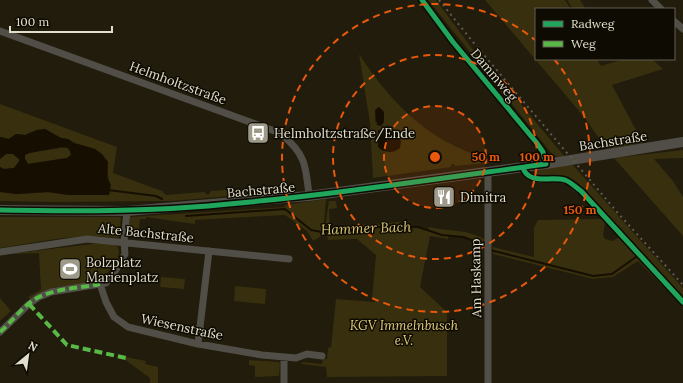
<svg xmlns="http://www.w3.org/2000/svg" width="683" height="383" font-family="Lora,serif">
<rect width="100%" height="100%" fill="#211c0c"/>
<!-- green -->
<path fill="#372f0d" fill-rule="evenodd" d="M428 0H436L474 51 511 92 564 156 557 157 552 154Z
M485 0H565L571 9H536V59H597L601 66 624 59H652L663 69 612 85 643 143 606 149 585 118Z
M567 0H580L586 9H573Z
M359 54C395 109 434 146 499 162L455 166 454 164H451V167L373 178 370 123ZM379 107 384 112V122H375V111ZM387 126 381 150 378 143V130H386Z
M0 104 117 147 113 173 162 191 166 195 204 192 208 195 211 191 291 185 287 190 254 194 172 201 53 202 0 201V192L17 194 48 192 69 195H109C111 185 107 178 108 168L95 149 74 143 68 139 61 138 45 129 37 130 25 135 16 134 9 139 0 137Z
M66 147 70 151 71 155 67 158 28 164 25 159V155L29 153Z
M683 150V158L654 159 673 181 683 197V236L614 158Z
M6 154H13L19 158V162L14 168 4 169 0 167V159Z
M572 164 683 288V300L573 180 538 175 534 173V171Z
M326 199 323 235 313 241 307 231 285 215 195 220V224L146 217V219H140L138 237H130L128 234 130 217 285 207V205Z
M329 201H336L337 208 329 209 330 227 400 222 401 225 416 226 428 229 429 227C449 232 464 228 484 239V247C475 239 461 237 449 235L448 239 430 236 420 287 447 312V376L327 377 326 367 302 364V362L322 364 323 359H327L328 348 331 347 336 299 375 302 376 299H372L376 255 357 239 328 240 325 227Z
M0 217H121L119 238C79 232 40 242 0 248Z
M602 219 605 223 603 235 605 239 613 241 620 236 683 304V307L638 261 613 277 593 279 493 254V247L534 257V228L538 220Z
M100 243 112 244 118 247C120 254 118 259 114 264 99 290 72 282 47 290 41 292 37 296 32 300L28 297 41 290 39 253 10 254Z
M161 277 185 279 184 289 160 287Z
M235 286 266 289 265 304 234 301Z
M0 298 11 311 0 321Z
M126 357 146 361 145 364 158 367V383H150V378L124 359Z
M249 360 279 362 280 364 279 376 255 377V366L249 365Z"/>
<!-- water -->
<path fill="#160f01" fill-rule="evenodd" d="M379 107 384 112V122L381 126 377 125 375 110Z
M387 125 401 141 400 148C392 154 385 153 378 147V130H386Z
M45 129 61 138 68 139 74 143 95 149 102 154 108 162 107 177 111 185 109 195H69L48 192 17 194 0 192V167L4 169 14 168 20 160 13 154H6L0 159V137L9 139 16 134 25 135 37 130ZM61 147 69 148 71 155 67 158 28 164 25 159V155L29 153Z"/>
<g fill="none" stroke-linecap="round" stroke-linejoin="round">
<!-- stream -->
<path stroke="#160f01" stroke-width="2" d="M108 190 156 196 162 199
M186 216 285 209 311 230 322 232 390 226 418 227 442 235 463 237 480 243 486 247
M490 250 593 276 612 274 636 257"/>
<!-- street -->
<path stroke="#504e47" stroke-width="7" d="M422 0 453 42 536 142 543 152 546 164
M652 0 661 9
M674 21 683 29
M0 31 280 133C305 153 306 165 309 196
M523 168C529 185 550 177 564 180 570 181 573 185 577 189
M488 172V383
M0 252 87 239 289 259
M100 284 106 302 114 317 128 327 198 344 262 355 296 358 307 354 322 356
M0 332 29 304 39 297 51 292 106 283 113 275 125 254 124 242 127 211
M198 344 209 251
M284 383V357"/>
<!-- secondary -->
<path stroke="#514e48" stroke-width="10" d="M0 210 127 211 309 196 546 164 683 142"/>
<!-- rail -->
<path stroke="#5d5b53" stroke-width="2" stroke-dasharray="2 4" stroke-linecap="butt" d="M439 0 473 42 617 212 683 285"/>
<!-- quiet -->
<path stroke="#58b947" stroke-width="4" stroke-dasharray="8 4" stroke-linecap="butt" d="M29 304 67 345 126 358
M0 332C13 321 24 304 39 297 58 288 81 288 100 284"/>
<!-- cycleway casing -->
<g stroke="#0e0b02" stroke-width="8">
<path id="cycleway" d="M523 168C529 185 550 176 565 180 571 182 575 187 581 191L683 302
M0 210C64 211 129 212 193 207 311 198 429 180 546 164L543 152 536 142 453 42 422 0"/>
</g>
<!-- cycleway -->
<use href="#cycleway" stroke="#20a55d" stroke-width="5"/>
</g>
<!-- distance rings -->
<circle cx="435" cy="157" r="51" fill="#e8590c" fill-opacity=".12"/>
<g fill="none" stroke="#e8590c" stroke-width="2" stroke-dasharray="7 5">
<circle cx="435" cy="157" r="51"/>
<circle cx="435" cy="157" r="102"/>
<path d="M554 59A154 154 0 1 1 535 40"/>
</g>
<!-- icons -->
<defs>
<g id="bus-square" transform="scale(1.15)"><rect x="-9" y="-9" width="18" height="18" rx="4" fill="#9e9a89" stroke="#0e0b02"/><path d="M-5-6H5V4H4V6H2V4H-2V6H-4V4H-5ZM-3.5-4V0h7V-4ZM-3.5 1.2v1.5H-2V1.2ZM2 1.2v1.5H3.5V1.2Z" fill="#fff"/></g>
<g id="restaurant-square" transform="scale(1.15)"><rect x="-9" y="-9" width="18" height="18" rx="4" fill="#9e9a89" stroke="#0e0b02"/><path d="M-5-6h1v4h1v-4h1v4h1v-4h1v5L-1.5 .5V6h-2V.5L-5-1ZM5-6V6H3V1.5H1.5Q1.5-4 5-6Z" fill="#fff"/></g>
<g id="stadium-square" transform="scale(1.15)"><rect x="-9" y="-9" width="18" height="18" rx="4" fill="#9e9a89" stroke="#0e0b02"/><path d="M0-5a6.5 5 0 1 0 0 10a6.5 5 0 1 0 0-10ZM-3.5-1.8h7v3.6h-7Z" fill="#fff"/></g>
</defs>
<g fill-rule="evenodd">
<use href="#bus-square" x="258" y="133"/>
<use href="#restaurant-square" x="444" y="197"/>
<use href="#stadium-square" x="70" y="269"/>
</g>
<g text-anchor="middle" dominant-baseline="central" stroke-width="3" stroke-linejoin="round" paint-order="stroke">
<!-- street labels -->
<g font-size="13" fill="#e2decd" stroke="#0e0b02">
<text transform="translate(494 75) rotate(50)">Dammweg</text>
<text transform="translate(178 83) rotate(20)">Helmholtzstraße</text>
<text transform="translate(613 141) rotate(-9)">Bachstraße</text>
<text transform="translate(261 190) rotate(-5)">Bachstraße</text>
<text transform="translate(146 233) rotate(6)">Alte Bachstraße</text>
<text transform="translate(476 278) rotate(-91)">Am Haskamp</text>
<text transform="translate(182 327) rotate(12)">Wiesenstraße</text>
</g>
<!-- poi labels -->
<g font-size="13" fill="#e2decd" stroke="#0e0b02" text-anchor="start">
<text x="274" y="133">Helmholtzstraße/Ende</text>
<text x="460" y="197">Dimitra</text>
<text x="86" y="262">Bolzplatz<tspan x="86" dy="15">Marienplatz</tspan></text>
</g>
<!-- park labels -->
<g font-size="13" font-style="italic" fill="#e0cb7d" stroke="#0e0b02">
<text x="404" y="325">KGV Immelnbusch<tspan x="404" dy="15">e.V.</tspan></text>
</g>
<!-- water labels -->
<g font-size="14" font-style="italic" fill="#d9c477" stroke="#0e0b02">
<text transform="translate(366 228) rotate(-2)">Hammer Bach</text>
</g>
</g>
<circle cx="435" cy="157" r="6" fill="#e8590c" stroke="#0e0b02" stroke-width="2"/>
<g font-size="12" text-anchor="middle" font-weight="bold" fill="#e8590c" stroke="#0e0b02" stroke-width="3" stroke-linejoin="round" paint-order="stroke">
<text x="486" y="161">50 m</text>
<text x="537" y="161">100 m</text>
<text x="580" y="214">150 m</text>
</g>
<!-- legend -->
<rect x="535" y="8" width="140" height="52" fill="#0e0b02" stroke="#635f53"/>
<rect x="543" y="21" width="20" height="6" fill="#20a55d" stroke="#635f53"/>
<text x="571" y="28" font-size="12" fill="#e2decd">Radweg</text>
<rect x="543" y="41" width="20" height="6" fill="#58b947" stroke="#635f53"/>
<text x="571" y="48" font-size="12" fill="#e2decd">Weg</text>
<!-- north arrow -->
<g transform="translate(28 355) rotate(29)" stroke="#0e0b02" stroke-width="3" paint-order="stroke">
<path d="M0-3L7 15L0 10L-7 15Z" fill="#e2decd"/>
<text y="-6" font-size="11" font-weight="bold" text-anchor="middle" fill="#e2decd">N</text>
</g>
<!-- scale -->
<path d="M10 26v6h102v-6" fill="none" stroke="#e2decd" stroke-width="2"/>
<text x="16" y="26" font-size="12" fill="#e2decd" stroke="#0e0b02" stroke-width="3" paint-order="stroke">100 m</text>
</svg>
